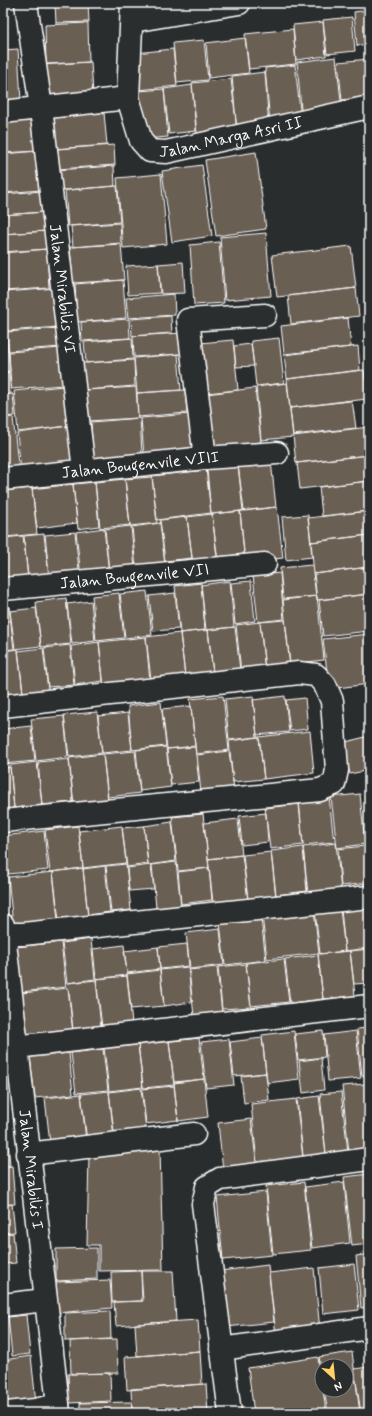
<svg xmlns="http://www.w3.org/2000/svg" width="372" height="1416" font-family="Mynerve,sans-serif">
<rect width="100%" height="100%" fill="#2a2d2e"/>
<filter id="ink" filterUnits="userSpaceOnUse"><feTurbulence type="fractalNoise" baseFrequency=".025" numOctaves="2"/><feDisplacementMap in="SourceGraphic" scale="8" xChannelSelector="R" yChannelSelector="G"/><feConvolveMatrix kernelMatrix="1 2 1 2 8 2 1 2 1" color-interpolation-filters="sRGB"/></filter>
<g filter="url(#ink)">
<!-- building -->
<path fill="#6b5e52" stroke="#fff" d="M55 3H88L89 22 56 23Z
M369 10V44L357 46 354 12Z
M352 17 355 51 327 54 323 20Z
M323 22 326 56 296 60 293 25Z
M88 23 89 62 46 64 45 25Z
M3 25 4 49H3Z
M293 29 296 64 249 69 245 34Z
M245 38 249 73 209 78 206 43Z
M204 40 208 80 177 83 173 43Z
M18 49 21 101 3 102V50Z
M173 49 177 86 139 90 136 53Z
M336 57 342 109 302 120 297 62Z
M369 59V97L342 100 338 62Z
M91 62 93 94 41 97 40 65Z
M295 65 301 119 270 123 265 68Z
M265 72 269 128 237 133 232 76Z
M231 79 237 130 197 134 192 83Z
M192 85 196 131 169 134 164 89Z
M164 89 168 137 144 139 139 91Z
M104 113 107 145 54 149 51 116Z
M35 116 37 151 3 153V119Z
M114 145 115 165 58 169 57 149Z
M38 151 41 190 3 193V154Z
M256 152 266 229 216 236 205 160Z
M202 165 212 236 172 242 162 171Z
M114 166 115 186 58 191 56 170Z
M161 174 167 244 123 248 117 178Z
M117 186 120 222 68 226 65 190Z
M43 191 44 212 3 215V194Z
M44 212 46 231 3 234V215Z
M120 223 121 243 73 247 71 226Z
M46 231 47 249 3 252V234Z
M266 233 271 296 225 300 220 237Z
M219 242 224 303 194 305 190 245Z
M121 244 124 280 73 283 70 247Z
M351 246 356 288 277 297 272 255Z
M47 249 49 288 4 291 3 253Z
M183 262 185 293 161 294 158 264Z
M158 264 160 293 128 295 126 266Z
M123 280 126 318 77 322 75 284Z
M3 281 7 335H3Z
M57 288 59 327 7 331 4 292Z
M356 288 359 316 291 324 288 296Z
M174 294 175 315 128 318 126 298Z
M171 316 172 333 132 336 131 319Z
M348 318 351 347 284 354 281 326Z
M129 319 130 338 82 341 81 322Z
M59 328 61 347 8 351 7 332Z
M182 333 183 354 134 357 133 336Z
M7 335 10 371 3 372V336Z
M132 338 133 359 86 363 84 342Z
M279 338 284 383 256 386 251 341Z
M233 340 238 390 206 393 200 343Z
M251 344 254 366 236 367 234 346Z
M358 346 360 370 287 379 284 355Z
M61 348 63 385 11 389 9 352Z
M178 354 181 390 137 393 134 358Z
M134 360 135 386 85 390 83 363Z
M364 370 367 399 290 408 287 379Z
M9 372 11 394H3V373Z
M287 383 293 437 261 440 256 387Z
M64 386 68 426 18 432 14 391Z
M136 387 138 418 88 421 86 390Z
M255 388 261 442 212 447 206 394Z
M185 390 187 413 138 417 137 393Z
M13 394 15 416 3 417V395Z
M352 400 356 428 293 435 290 408Z
M191 414 193 453 144 456 141 418Z
M13 417 19 474 3 476V418Z
M140 418 142 454 93 458 91 422Z
M68 426 73 465 21 471 17 433Z
M369 427V455L296 463 293 436Z
M369 455V481L300 489 297 463Z
M271 461 276 507 244 511 238 465Z
M238 465 243 511 211 514 206 468Z
M207 470 211 513 157 520 152 476Z
M152 477 157 523 130 526 125 479Z
M125 479 130 525 100 528 95 482Z
M369 481V511L322 516 319 487Z
M95 482 99 526 78 529 73 484Z
M73 484 77 523 37 528 32 489Z
M32 488 37 534 6 537 3 512V491Z
M277 507 283 558 245 562 240 511Z
M240 511 244 554 217 557 212 514Z
M369 511V535L311 542 308 518Z
M212 514 218 562 193 565 187 517Z
M308 515 312 557 286 560 282 517Z
M3 517 5 537H3Z
M187 517 192 558 165 561 160 520Z
M160 523 165 565 136 569 132 527Z
M131 526 135 569 109 572 105 529Z
M104 528 109 573 81 577 76 532Z
M75 532 80 579 50 583 45 535Z
M44 534 49 577 28 580 24 536Z
M369 535V567L314 574 311 542Z
M23 536 29 583 3 586V538Z
M312 565 316 596 283 599 280 568Z
M369 567V594L317 600 314 574Z
M280 573 284 619 258 622 253 576Z
M230 581 234 627 206 630 201 585Z
M251 581 255 621 235 624 231 583Z
M201 583 205 630 180 633 175 586Z
M147 591 152 635 125 638 120 594Z
M119 593 124 638 96 641 92 596Z
M175 593 179 629 153 631 149 596Z
M369 594V631L323 636 319 600Z
M317 596 324 660 290 664 283 600Z
M66 598 71 644 41 647 36 602Z
M91 601 95 641 72 644 67 604Z
M9 607 14 649 3 650V608Z
M36 608 41 646 15 649 10 611Z
M285 620 290 667 265 670 260 622Z
M260 622 265 671 241 673 236 625Z
M235 627 240 670 213 673 208 630Z
M208 630 213 673 185 676 180 633Z
M180 633 185 676 151 680 146 637Z
M369 634V684L329 689 323 639Z
M146 637 150 682 104 687 99 642Z
M99 642 103 681 75 685 71 646Z
M70 645 74 685 48 687 44 648Z
M43 648 48 690 23 693 18 651Z
M18 649 23 693 3 695V651Z
M223 696 229 750 196 754 190 699Z
M253 696 257 737 229 740 225 699Z
M285 696 289 732 257 735 253 700Z
M305 698 308 729 290 731 286 700Z
M161 702 166 746 132 750 128 706Z
M191 706 195 746 167 749 162 709Z
M97 712 102 753 69 757 64 715Z
M128 713 132 750 102 753 98 716Z
M64 716 68 757 36 761 31 719Z
M31 726 35 761 3 764V729Z
M310 731 314 773 264 779 259 737Z
M369 736V770L350 774 342 743Z
M259 737 264 779 233 782 229 741Z
M166 747 171 787 140 791 136 750Z
M195 747 199 782 171 785 167 749Z
M135 751 140 793 108 797 103 754Z
M229 751 234 789 201 793 197 755Z
M103 754 108 801 74 805 69 758Z
M69 759 73 802 42 805 38 762Z
M37 762 42 805 14 808 10 765Z
M10 767 14 808 3 810V768Z
M360 794 365 844 337 848 331 797Z
M329 797 334 842 303 845 299 800Z
M299 804 303 845 270 849 265 808Z
M266 813 268 842 242 845 239 816Z
M203 814 209 868 178 871 172 817Z
M238 819 242 855 208 859 204 823Z
M172 822 176 861 148 865 144 826Z
M78 826 83 868 50 872 45 830Z
M122 826 126 863 83 868 79 831Z
M144 826 148 864 127 867 122 828Z
M44 831 48 870 8 874 3 836Z
M365 840H369V875Z
M336 843 341 890 308 894 303 847Z
M365 846 369 883 341 886 338 849Z
M303 847 307 891 276 895 271 851Z
M271 852 276 898 248 901 243 855Z
M242 855 248 899 213 903 208 859Z
M176 862 181 906 156 908 152 865Z
M126 864 131 910 111 912 106 866Z
M151 865 154 889 129 891 127 868Z
M105 866 110 912 88 915 83 869Z
M83 868 88 918 59 921 53 872Z
M209 868 212 900 181 904 178 872Z
M53 872 58 920 13 925 8 877Z
M369 906V948L345 951 341 909Z
M314 909 319 953 267 959 262 915Z
M340 909 345 951 320 954 315 911Z
M261 919 266 960 225 965 220 924Z
M220 929 224 965 190 969 186 933Z
M91 939 95 979 67 983 62 943Z
M61 942 66 987 21 992 16 947Z
M187 944 189 966 160 969 158 947Z
M124 945 127 975 96 979 93 949Z
M158 947 160 969 127 973 124 951Z
M369 949V983L354 984 350 951Z
M350 951 355 996 323 999 318 954Z
M318 955 323 999 290 1003 285 959Z
M284 959 289 1002 251 1006 246 963Z
M246 964 251 1007 222 1009 218 967Z
M188 967 192 1002 164 1006 160 970Z
M217 967 222 1013 194 1016 189 970Z
M160 970 164 1006 131 1009 127 974Z
M127 976 132 1024 102 1027 96 979Z
M96 980 101 1027 73 1030 68 983Z
M68 988 73 1033 26 1038 22 993Z
M369 1028V1075L362 1076 357 1029Z
M294 1031 299 1079 267 1083 262 1035Z
M323 1031 325 1057 298 1060 295 1034Z
M356 1031 361 1078 328 1081 324 1035Z
M199 1038 204 1079 174 1082 169 1041Z
M262 1038 266 1073 234 1076 230 1042Z
M229 1039 234 1085 206 1088 201 1042Z
M169 1041 174 1085 143 1088 138 1044Z
M138 1044 143 1087 109 1091 104 1048Z
M103 1049 108 1090 76 1093 71 1053Z
M69 1053 73 1094 35 1098 30 1057Z
M321 1058 324 1090 303 1093 299 1061Z
M266 1073 269 1100 244 1103 241 1076Z
M3 1075 6 1104H3Z
M369 1076V1104L366 1077Z
M204 1079 208 1117 178 1121 174 1083Z
M366 1084 369 1110V1149L349 1152 342 1086Z
M174 1086 178 1120 146 1124 142 1089Z
M141 1088 146 1129 114 1132 109 1092Z
M109 1091 114 1138 87 1141 81 1094Z
M341 1092 348 1152 326 1154 320 1094Z
M81 1094 86 1140 50 1144 45 1098Z
M319 1096 326 1154 303 1156 297 1099Z
M296 1099 303 1158 257 1163 251 1104Z
M3 1104H5L8 1140H3Z
M251 1119 257 1167 223 1171 218 1123Z
M3 1140H8L10 1166H3Z
M160 1148 163 1270 99 1271V1245H87L89 1155Z
M12 1166 15 1204 3 1205V1167Z
M369 1174V1244L352 1246 344 1177Z
M304 1182 311 1250 273 1254 266 1186Z
M344 1182 350 1243 312 1248 305 1187Z
M266 1192 272 1255 223 1260 217 1197Z
M12 1204 15 1232 3 1233V1205Z
M13 1233 16 1263 3 1264V1234Z
M97 1248V1279L56 1281V1249Z
M369 1254V1307L361 1308 356 1256Z
M354 1264 359 1310 323 1314 319 1268Z
M268 1265 274 1322 226 1327 220 1271Z
M314 1268 320 1331 276 1336 269 1273Z
M141 1271H173L176 1321 116 1326 114 1302 143 1301Z
M141 1271 142 1301 112 1302 111 1272Z
M110 1280 112 1308 57 1313 56 1282Z
M110 1311 111 1339 65 1341V1313Z
M26 1315 30 1354 12 1356 8 1317Z
M198 1320 200 1351 137 1356 135 1324Z
M3 1334 5 1353H3Z
M117 1339 118 1373 71 1374 70 1341Z
M200 1351 202 1384 127 1390 125 1357Z
M352 1352 360 1413H328L324 1390H346V1366H322V1375L319 1357Z
M31 1356 36 1403 3 1406V1360Z
M318 1357 322 1390H323L326 1411 312 1413H254L248 1368Z
M369 1367V1413H361L354 1369Z
M110 1373 111 1401 69 1403 68 1374Z
M206 1384 208 1413H132L131 1389Z
M132 1402V1413H80V1403Z"/>
<g fill="none" stroke-linecap="round" stroke-linejoin="round">
<!-- street casing -->
<g stroke="#fff" stroke-width="25">
<g id="street">
<path id="s1" d="M26 3 41 108 84 470"/>
<path id="s2" d="M132 3 128 98 141 141 150 151 166 152 369 107"/>
<path d="M132 21 239 3"/>
<path d="M3 112 128 98"/>
<path d="M205 458 188 320 265 315"/>
<path id="s3" d="M3 479 205 458 277 453"/>
<path id="s4" d="M3 589 265 564"/>
<path d="M3 706 299 673 316 675 325 685 332 701 337 770 334 784 320 790 3 821"/>
<path id="s5" d="M3 925 59 1413"/>
<path d="M3 934H23L369 897"/>
<path d="M16 1047 369 1006"/>
<path d="M28 1154 194 1134"/>
<path d="M3 1305 45 1300"/>
<path d="M221 1349 369 1328"/>
<path d="M7 1413 35 1410 58 1405"/>
<path d="M230 1413 203 1204 207 1187 220 1179 369 1159"/>
</g>
</g>
<!-- street -->
<use href="#street" stroke="#2a2d2e" stroke-width="22"/>
</g>
</g>
<g text-anchor="middle" dominant-baseline="central" stroke-width="3" stroke-linejoin="round" paint-order="stroke">
<!-- street labels -->
<g font-size="16" fill="#fff" stroke="#2a2d2e">
<text stroke="none"><textPath href="#s2" startOffset="236">Jalan Marga Asri II</textPath></text>
<text stroke="none"><textPath href="#s1" startOffset="288">Jalan Mirabilis VI</textPath></text>
<text stroke="none"><textPath href="#s3" startOffset="138">Jalan Bougenvile VIII</textPath></text>
<text stroke="none"><textPath href="#s4" startOffset="132">Jalan Bougenvile VII</textPath></text>
<text stroke="none"><textPath href="#s5" startOffset="246">Jalan Mirabilis I</textPath></text>
</g>
</g>
<!-- margin -->
<rect width="372" height="1416" fill="none" stroke="#2a2d2e" stroke-width="16"/>
<rect x="8" y="8" width="356" height="1400" fill="none" stroke="#fff" stroke-width="1.5" filter="url(#ink)"/>
<!-- north arrow -->
<g transform="translate(334 1378) rotate(153)"><circle r="19" fill="#2a2d2e" stroke="#7f8182"/>
<path d="M0-3L7 15L0 10L-7 15Z" fill="#ffd166"/>
<text y="-6" font-size="11" font-weight="bold" text-anchor="middle" fill="#ffffff">N</text>
</g>
</svg>
